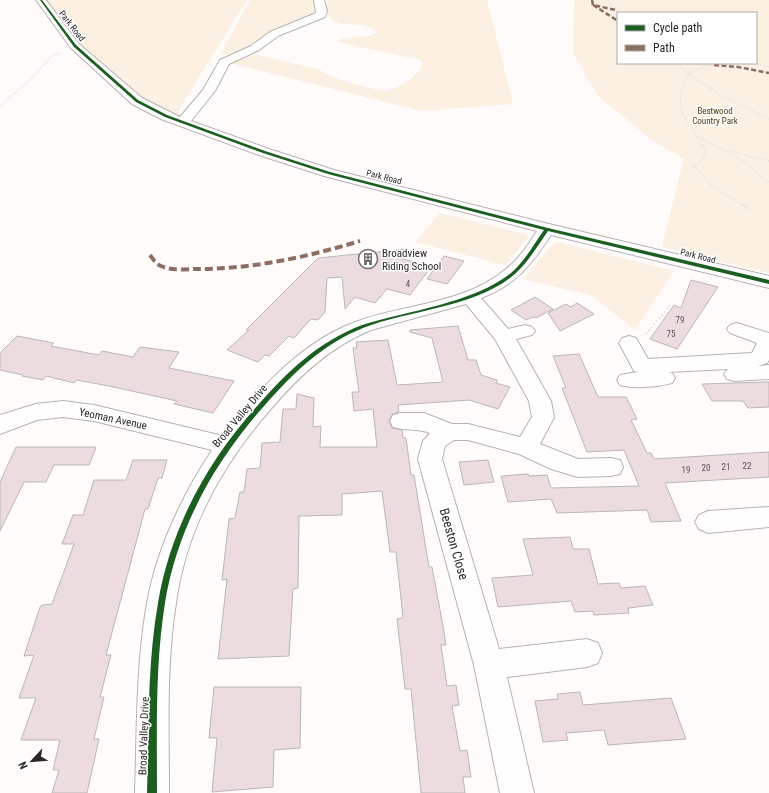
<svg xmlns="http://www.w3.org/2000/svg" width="769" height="793" font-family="'Roboto Condensed',sans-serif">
<rect width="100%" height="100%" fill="#fefbfa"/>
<!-- green -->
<path fill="#fbf0e1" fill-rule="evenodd" d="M46 0H247L175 116 125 86 90 56Z
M250 0H318L316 16 268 34 252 47 234 54 220 55Z
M327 0H487L513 104 421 111 230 63 253 54 318 69C338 82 361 86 384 91 396 90 421 75 423 63L420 60 338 42V40C350 35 365 40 376 33L375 30C356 18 336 33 325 10Z
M574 0H769V273L662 247 684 159 650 139 598 96 573 53ZM618 13H756V63H618Z
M440 213 528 235 527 239 505 265 415 242Z
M555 242H559L674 271 635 330 591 295 523 279Z"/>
<!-- building -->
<path fill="#ecdcdf" stroke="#bab7b7" d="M407 249 400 258 431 267 410 295 387 289 375 303 355 297 345 309 342 277 327 278 325 312 318 320 311 319 294 338 289 336 269 356 265 355 258 362 227 350 249 330H246L318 258Z
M444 256 464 261 447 284 427 279Z
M691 280 718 287 677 349 650 339 674 305 681 308Z
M535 297 553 309 536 318 533 317 526 320 511 310Z
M577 303 594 314 560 331 548 313 566 304 571 307Z
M458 326 468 360H476L481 375 497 380 496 383 510 387 498 409 469 400 398 405 399 412 393 414 389 420 392 428 402 430 403 438H406L411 475H414L429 567H432L443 626 446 645H441L447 686 456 685 459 705 452 706 460 751 467 750 471 777H463L465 793H421L411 689H405L397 619 403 618 396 552H390L382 491 342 494V515L299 516 298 588 293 589 289 656 218 659 227 579 222 580 229 519 235 518 240 492H244L247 469 260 468 262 443 280 442 283 409H296L297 394 314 398 313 427 321 426 320 447H377L373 409 354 411 352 392H359L353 348H357L356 342 388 340 397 385 443 382 432 338 410 332V330Z
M17 336 54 343 51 346 99 355 102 351 133 357 140 347 179 352 169 368 234 381 213 413 174 404 177 401 109 386 77 380 74 383 46 376 43 380 22 376 23 375 0 370V353Z
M579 354 598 397H626L637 419 631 420 647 453H651L654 459 769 452V477L665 483 681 521 651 522 647 510 557 513 551 499 508 502 501 476 528 474 529 476 547 475 551 488 639 486 624 450 587 452 562 388H566L553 356Z
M769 382V407L748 408 743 401H712L702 384Z
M16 447H96L89 465H54L46 482H24L0 531V482Z
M133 460H167L162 478H158L148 509H145L106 655H111L100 697H104L94 739H99L87 793H52L59 770H53L60 740H21L36 698H19L34 655 24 656 40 607 42 605 52 604 74 544H62L73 515H83L94 480H126Z
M488 460 494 482 464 485 459 462Z
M570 537 573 549H589L598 584 619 583 621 588 645 586 653 605 628 608 629 613 594 615 593 611 575 612 571 601 498 607 492 578 533 575 523 539Z
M214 687H301L300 748 274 750 273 787 212 792 217 738H209Z
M580 692 583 705 671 698 686 739 608 745 604 730 566 733 568 740 543 742 535 701 558 699 557 694Z"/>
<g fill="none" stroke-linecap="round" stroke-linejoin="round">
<!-- minor casing -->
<g stroke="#b5b2b2" stroke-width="2">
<path id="minor" d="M36 0H46L79 44 142 98 180 117 203 90 220 60 251 46 270 32 316 13 314 0H324L327 11 325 17 278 36 259 50 229 64 215 91 191 121 269 149 334 170 549 224 769 276V288L551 235C531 265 516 285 481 298L508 329 525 325 532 327 535 331 532 335 516 339 551 401 554 417 540 444 578 459 611 458 620 460 623 467 620 474 611 476 578 477 551 469 519 454 468 440H454L445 446 442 459 499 649 587 639 598 643 602 653 598 663 587 667 507 677 534 793H500L474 665 418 459 423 441 430 433C418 428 406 431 393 427L390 421 393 415 401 413H424L452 424H468L520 437 532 417 529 401 495 339 466 304 371 330C330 347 299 376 270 410 222 465 186 530 176 603 166 665 169 730 169 793H135C137 730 136 665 147 603 157 548 182 496 212 450L94 421 63 417 37 420 0 434V415L36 404 63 401 94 405 223 436C255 394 293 351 341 328 393 303 460 308 506 269 519 259 528 245 537 231L324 176 259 155 161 119 132 104 71 48Z
M737 323 769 333V360L767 363 758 366 769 365V379L735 381 727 379 724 374 728 369 668 372 672 373 675 378 672 383C657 387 635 389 620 385L617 380 620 375 638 372 634 371 619 343 622 338 629 336 636 338 648 359 752 353 757 343 730 333 727 329 730 325Z
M769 507V527L708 533 699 529 695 522 699 515 708 511Z"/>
</g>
<!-- path-far1 -->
<path stroke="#e1e1e0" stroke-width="1.5" stroke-dasharray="1 1.5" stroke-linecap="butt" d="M608 0 619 13
M676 63 689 74C668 105 689 123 706 150L703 159 695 167 712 186 744 206
M689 63 706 66 732 63
M748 63 769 67
M706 66 689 74 720 95 769 119
M0 106 30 80 53 55 60 53
M701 138 743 161 769 183
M727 150 769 161"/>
<!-- path -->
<path stroke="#e1e1e0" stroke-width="2" stroke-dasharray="1.5 2.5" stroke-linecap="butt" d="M742 205 750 209
M646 334 670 305"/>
<!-- minor -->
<use href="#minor" fill="#fffefe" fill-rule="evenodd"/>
<!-- quiet-far1 -->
<path stroke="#8d6e63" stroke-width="2.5" stroke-dasharray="5 2.5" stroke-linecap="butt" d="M592 0 593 5 616 10
M593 5 618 21
M714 65 738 67 769 73"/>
<!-- quiet -->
<path stroke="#8d6e63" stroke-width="4" stroke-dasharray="8 4" stroke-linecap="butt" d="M150 255C153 259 156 264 161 266 172 271 186 269 197 269 253 269 307 257 360 241"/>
<!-- cycleway casing -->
<g stroke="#fff" stroke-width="2">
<path id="cycleway" d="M40 0H42L76 45 138 100 167 115 265 151 330 172 548 228 769 280V284L548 231C538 245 529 261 516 273 479 307 409 310 363 328 323 344 293 373 265 405 215 461 177 528 165 603 155 665 157 730 157 793H147C149 730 147 665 158 603 170 529 208 460 258 405 288 371 318 342 362 325 407 311 474 303 511 273 525 261 534 244 544 230L328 174 263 153 165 117 136 102 74 47Z"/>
</g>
<!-- cycleway -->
<use href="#cycleway" fill="#1b5e20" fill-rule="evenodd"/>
</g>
<!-- icons -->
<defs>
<g id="building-ring" transform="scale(1)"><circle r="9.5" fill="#fff" stroke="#747171" stroke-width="1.5"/><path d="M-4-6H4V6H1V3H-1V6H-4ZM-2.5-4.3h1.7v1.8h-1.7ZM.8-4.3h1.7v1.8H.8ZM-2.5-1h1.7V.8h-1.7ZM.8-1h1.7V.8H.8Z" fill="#747171"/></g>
</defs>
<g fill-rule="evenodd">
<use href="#building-ring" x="368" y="259"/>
</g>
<g text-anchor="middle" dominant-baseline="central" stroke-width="3" stroke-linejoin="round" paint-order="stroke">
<!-- far-street labels -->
<g font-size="9" fill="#2a2727" stroke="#fff">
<text transform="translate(72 26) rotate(52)">Park Road</text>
<text transform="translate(384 177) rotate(14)">Park Road</text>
<text transform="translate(698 256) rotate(14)">Park Road</text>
</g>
<!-- far-park labels -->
<g font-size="9" fill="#4b3510" stroke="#fff">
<text x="715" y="111">Bestwood<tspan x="715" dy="10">Country Park</tspan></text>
</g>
<!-- number labels -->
<g font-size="9" fill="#5a5455">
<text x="408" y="284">4</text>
<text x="680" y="320">79</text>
<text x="671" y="334">75</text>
<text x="747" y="466">22</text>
<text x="726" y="467">21</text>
<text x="706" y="468">20</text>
<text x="686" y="470">19</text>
</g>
<!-- poi labels -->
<g font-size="11" fill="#2a2727" stroke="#fff" text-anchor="start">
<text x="382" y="253">Broadview<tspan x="382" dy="13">Riding School</tspan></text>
</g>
<!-- street labels -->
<g font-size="11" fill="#2a2727" stroke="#fff">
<text transform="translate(240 416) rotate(-50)">Broad Valley Drive</text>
<text transform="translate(113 419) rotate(12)">Yeoman Avenue</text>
<text transform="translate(144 736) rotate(-88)">Broad Valley Drive</text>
</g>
<!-- near-street labels -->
<g font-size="13" fill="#2a2727" stroke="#fff">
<text transform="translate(454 544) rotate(74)">Beeston Close</text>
</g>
</g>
<!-- legend -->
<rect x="617" y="12" width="140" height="52" fill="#ffffff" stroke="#aaa9a9"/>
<rect x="625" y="25" width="20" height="6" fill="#1b5e20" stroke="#aaa9a9"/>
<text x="653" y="32" font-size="12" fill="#2a2727">Cycle path</text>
<rect x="625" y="45" width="20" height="6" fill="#8d6e63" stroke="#aaa9a9"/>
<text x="653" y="52" font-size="12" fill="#2a2727">Path</text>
<!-- north arrow -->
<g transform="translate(32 761) rotate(244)" stroke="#ffffff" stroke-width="3" paint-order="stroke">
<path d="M0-3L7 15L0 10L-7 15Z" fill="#2a2727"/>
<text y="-6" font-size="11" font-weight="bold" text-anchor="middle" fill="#2a2727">N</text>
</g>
</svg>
